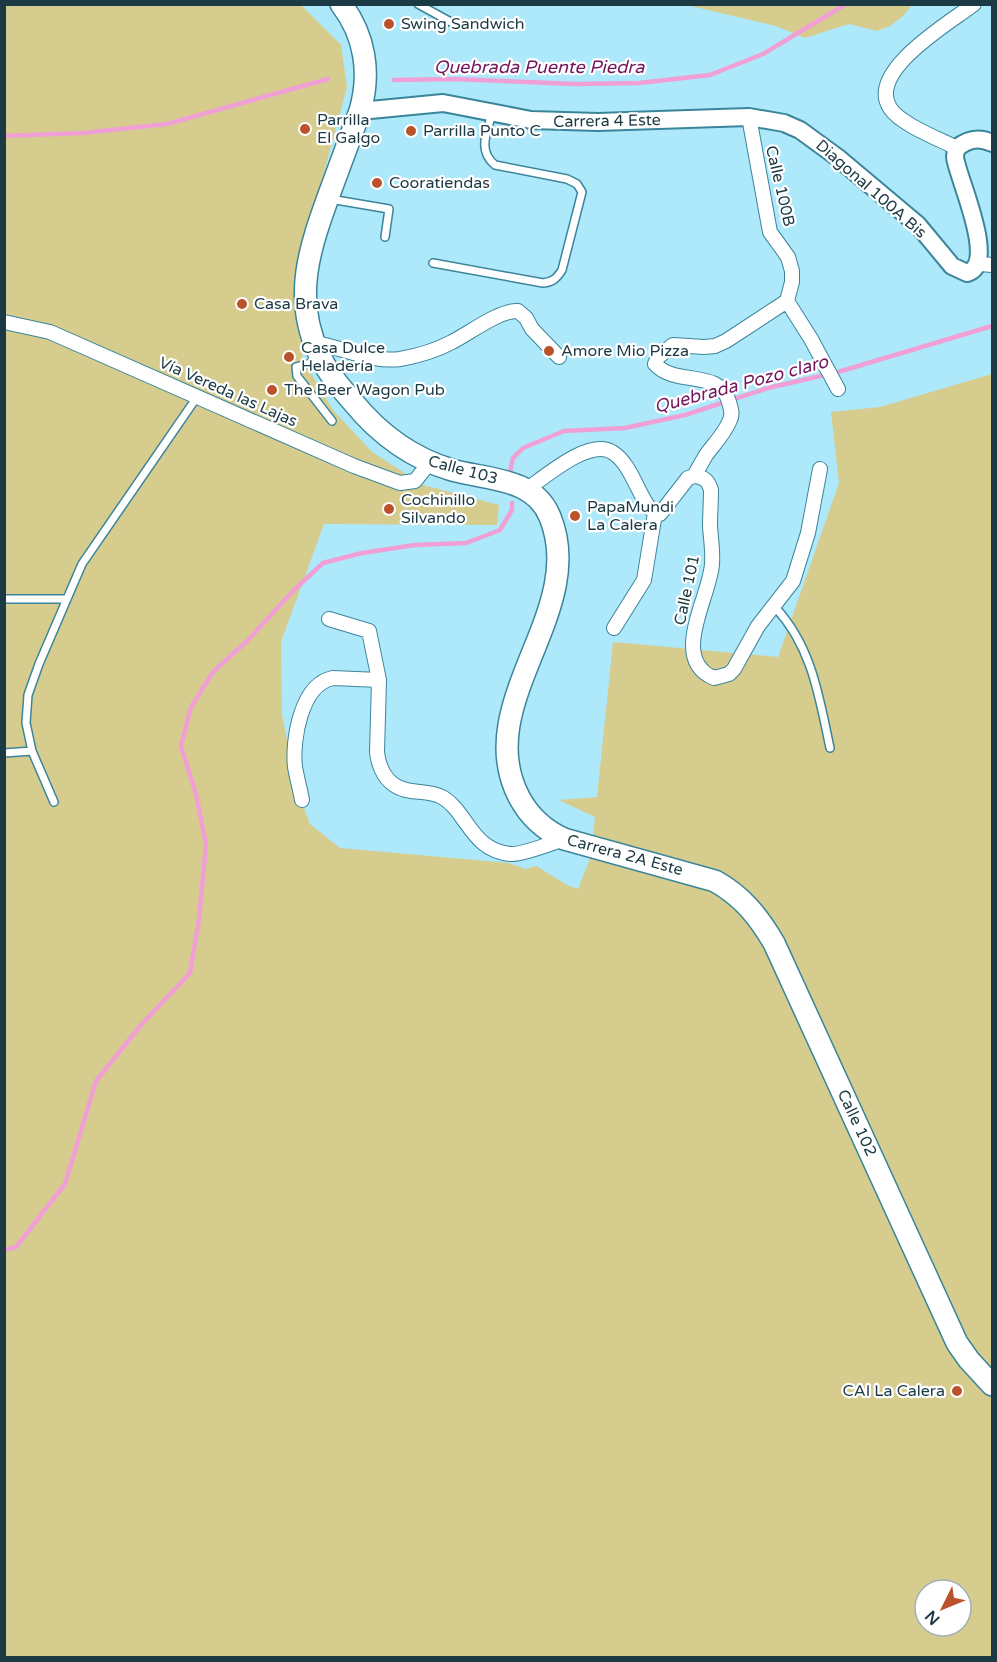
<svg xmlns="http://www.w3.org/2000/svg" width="997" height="1662" font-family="'Varela Round',sans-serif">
<rect width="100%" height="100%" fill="#aee8fb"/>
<!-- green -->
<path fill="#d6cc8d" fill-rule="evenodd" d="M5 5H301L341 45 347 87 317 199 298 311 303 360 333 410 372 452 423 485 499 505 497 525 324 524 281 642 282 715 297 789 310 824 340 848 509 863 525 869 536 866 567 885 578 889 591 856 595 817 559 800 597 797 613 642 778 657 839 483 831 412 880 407 992 374V1657L5 1658ZM925 1590H961V1626H925Z
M687 5H912L903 16 890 26 877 31 849 24 805 38 776 26Z"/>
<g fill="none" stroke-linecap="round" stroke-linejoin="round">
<!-- stream -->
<path stroke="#f0a0d5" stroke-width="4.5" d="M394 80 454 79 575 84 639 83 710 75 763 54 846 4
M4 136 83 133 167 124 328 79
M510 472 513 458 523 448 564 431 625 428 685 415 768 388 838 372 992 326
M4 1250 16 1247 65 1184 96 1081 141 1025 190 973 199 919 206 845 196 794 181 746 191 707 213 672 247 641 294 590 323 563 362 553 415 545 466 543 500 530 512 510V503"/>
<!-- service casing -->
<g stroke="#3b859b" stroke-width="10">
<path id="service" d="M418 4 458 26
M330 199 389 209 385 237
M433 263 543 283C553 282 557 278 562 270L582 192 577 184 567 179 495 165C478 151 486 134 492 114
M320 361 296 367 297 376 332 421
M4 599H67
M775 607C812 647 819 696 830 748
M4 753 32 751
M54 802 32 751 26 723 28 695 39 664 82 564 197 397"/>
</g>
<!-- minor casing -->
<g stroke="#3b859b" stroke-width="16">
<path id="minor" d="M749 117 770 232 788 257 792 271V282L787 301 811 339 838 389
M957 148C939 139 900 124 890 108 866 71 951 22 974 4
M981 264 992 265
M4 322 50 332 354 466 400 483 415 481 430 462
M314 343C342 347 372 363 400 359 417 356 437 350 452 342 470 333 499 310 518 311L526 318 532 329 559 357
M694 476C704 477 708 480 711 490 711 502 710 514 710 527 711 539 713 552 712 564 710 597 669 659 714 678L729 674 734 669 758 626 793 581 808 533 820 469
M694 476C698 469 702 462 706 455 714 444 725 433 730 420 733 414 731 409 729 402 720 368 675 387 655 364L658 357 673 345 704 347 715 346 726 341 787 301
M526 490C545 477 589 438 612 452 626 460 634 481 641 494 646 503 649 511 660 514L688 478 694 476
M329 619 369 631 379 680 377 752C378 763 383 777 393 784 407 795 427 789 442 797 467 811 471 851 511 854 522 855 552 843 564 839
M614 628 644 580 655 513
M302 800C300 789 297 778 295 767 292 740 301 684 333 678L379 680"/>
</g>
<!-- tertiary casing -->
<g stroke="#3b859b" stroke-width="20">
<path id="tertiary" d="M360 111 443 103 531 120 598 122 749 117 784 123 800 130 837 157 918 225 952 266 967 273C997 265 961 185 956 162 954 157 955 153 957 148 968 139 979 137 992 143"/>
</g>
<!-- primary casing -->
<g stroke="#3b859b" stroke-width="24">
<path id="primary" d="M341 4C365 35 371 73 360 111 350 138 340 165 330 192 310 247 292 297 319 354 327 372 340 387 353 402 380 435 411 458 452 470 487 480 534 477 550 517 589 612 470 703 519 797 529 816 544 830 564 839L715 881C742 896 758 916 774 943L957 1343 969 1360 992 1385"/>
</g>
<!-- service -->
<use href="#service" stroke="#fff" stroke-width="7"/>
<!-- minor -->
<use href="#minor" stroke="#fff" stroke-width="14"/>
<!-- tertiary -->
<use href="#tertiary" stroke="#fff" stroke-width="16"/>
<!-- primary -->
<use href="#primary" stroke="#fff" stroke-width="21"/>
</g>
<!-- markers -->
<g fill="#ba532c" stroke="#fff" stroke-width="2">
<circle cx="389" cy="24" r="6"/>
<circle cx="305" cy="129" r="6"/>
<circle cx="411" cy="131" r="6"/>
<circle cx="377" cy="183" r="6"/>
<circle cx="242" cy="304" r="6"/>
<circle cx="549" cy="351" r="6"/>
<circle cx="289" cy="357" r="6"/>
<circle cx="272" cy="390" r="6"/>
<circle cx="389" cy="509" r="6"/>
<circle cx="575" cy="516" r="6"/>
<circle cx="957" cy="1391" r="6"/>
</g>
<g text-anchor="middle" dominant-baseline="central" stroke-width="4.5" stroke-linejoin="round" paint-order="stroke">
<!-- poi labels -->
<g font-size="16" fill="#1c3a44" stroke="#fff" text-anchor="start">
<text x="401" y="24">Swing Sandwich</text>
<text x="317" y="120">Parrilla<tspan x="317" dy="18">El Galgo</tspan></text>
<text x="423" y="131">Parrilla Punto C</text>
<text x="389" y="183">Cooratiendas</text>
<text x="254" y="304">Casa Brava</text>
<text x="301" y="348">Casa Dulce<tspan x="301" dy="18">Heladería</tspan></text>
<text x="561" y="351">Amore Mio Pizza</text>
<text x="284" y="390">The Beer Wagon Pub</text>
<text x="401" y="500">Cochinillo<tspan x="401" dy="18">Silvando</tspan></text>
<text x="587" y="507">PapaMundi<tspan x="587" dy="18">La Calera</tspan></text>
<text x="945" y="1391" text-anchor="end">CAI La Calera</text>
</g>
<!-- street labels -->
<g font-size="16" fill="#1c3a44" stroke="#fff">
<text transform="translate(607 121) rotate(-1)">Carrera 4 Este</text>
<text transform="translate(780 186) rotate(77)">Calle 100B</text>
<text transform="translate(871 189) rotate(41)">Diagonal 100A Bis</text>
<text transform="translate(228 392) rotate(24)">Vía Vereda las Lajas</text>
<text transform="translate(463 470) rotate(15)">Calle 103</text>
<text transform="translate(687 590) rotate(-78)">Calle 101</text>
<text transform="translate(625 855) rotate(15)">Carrera 2A Este</text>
<text transform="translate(857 1123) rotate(65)">Calle 102</text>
</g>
<!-- water labels -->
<g font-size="18" font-style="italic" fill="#73165c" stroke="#fff">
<text x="539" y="67">Quebrada Puente Piedra</text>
<text transform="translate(741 384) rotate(-15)">Quebrada Pozo claro</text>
</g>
</g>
<!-- border -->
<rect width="997" height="1662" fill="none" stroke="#1c3a44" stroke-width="12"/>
<!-- north arrow -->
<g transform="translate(943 1608) rotate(227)"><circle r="28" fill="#ffffff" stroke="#a4b0b4" stroke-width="1.5"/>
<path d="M0-4.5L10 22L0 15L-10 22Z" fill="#ba532c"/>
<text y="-9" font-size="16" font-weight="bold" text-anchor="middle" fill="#1c3a44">N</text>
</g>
</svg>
